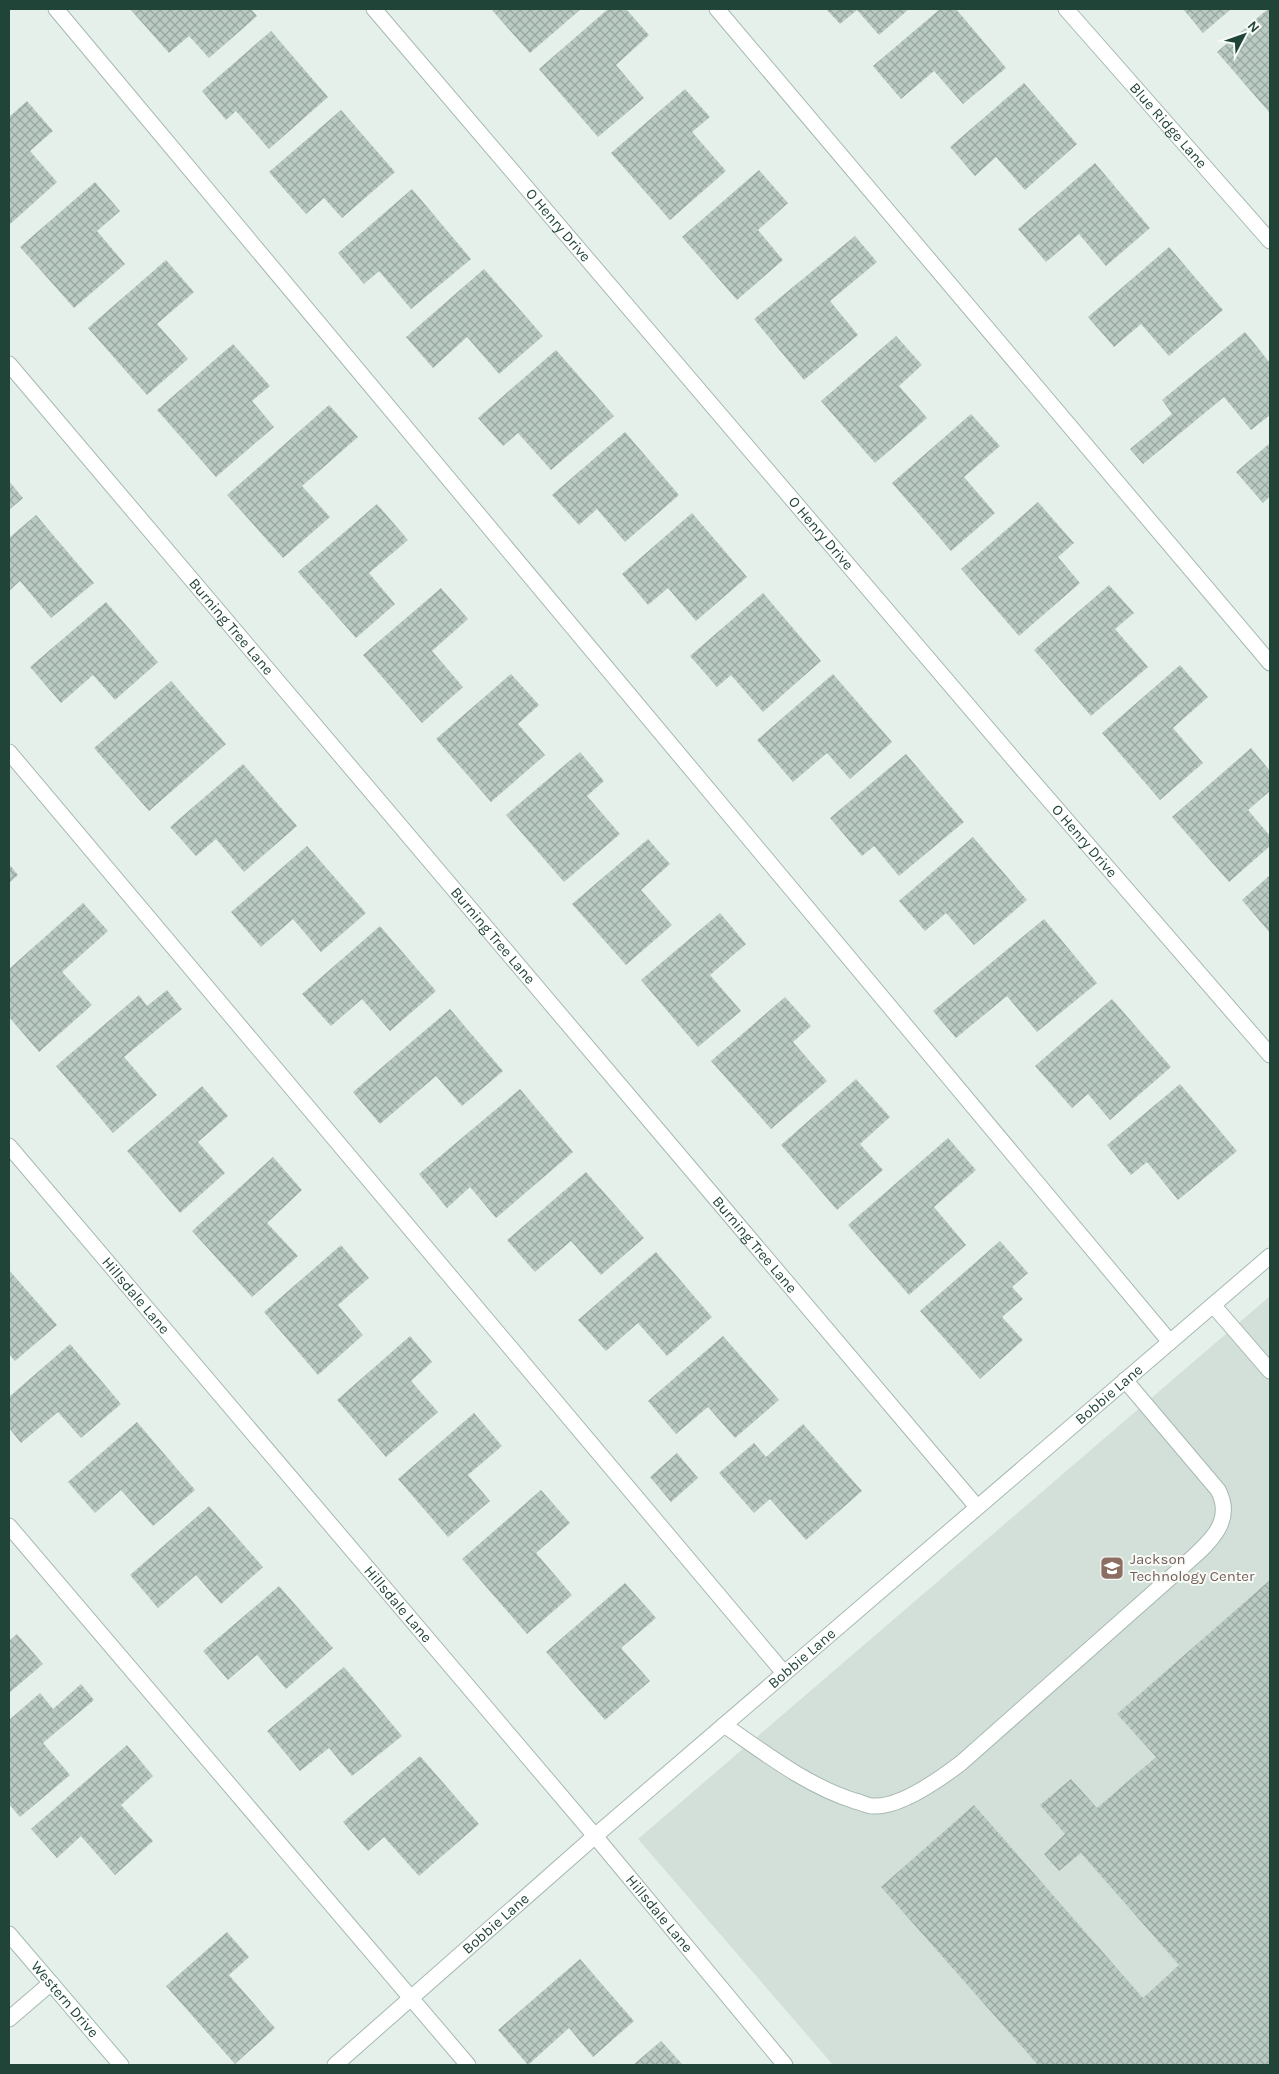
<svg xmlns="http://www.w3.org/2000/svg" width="1279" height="2074" font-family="Karla,sans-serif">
<defs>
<pattern id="building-cross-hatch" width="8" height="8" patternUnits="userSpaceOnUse" patternTransform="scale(1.25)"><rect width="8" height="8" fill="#bacbc3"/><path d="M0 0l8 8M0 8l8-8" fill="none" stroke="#97a69f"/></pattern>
</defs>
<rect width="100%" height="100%" fill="#e5f0ea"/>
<!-- built -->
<path fill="#d3e0d9" d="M1270 1296V2065H833L638 1839Z"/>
<!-- building -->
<path fill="url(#building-cross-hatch)" d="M130 9H251L257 16 209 58 189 36 169 53Z
M491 9H581L530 53Z
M608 9H626L649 35 616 65 644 98 598 137 539 69Z
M826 9H909L879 35 857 10 840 24Z
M940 9H956L1006 68 963 104 934 71 901 99 873 66Z
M1183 9H1231L1203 33Z
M1268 9H1270L1269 112 1217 52Z
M271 31 328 97 269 149 236 111 226 120 202 91Z
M1024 83 1077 144 1025 190 996 157 975 176 950 147Z
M685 89 710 117 692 132 726 171 670 220 611 153Z
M27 101 53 131 30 151 57 182 9 225V117Z
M341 110 395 172 342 218 324 198 306 214 269 172Z
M1095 163 1150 228 1106 266 1079 234 1046 262 1018 229Z
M759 170 788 203 758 230 783 260 737 300 682 237Z
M95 182 120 211 97 231 125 264 74 308 20 247Z
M412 189 471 259 411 309 379 271 364 284 338 253Z
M855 236 877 262 830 301 858 335 804 380 754 319Z
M1169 247 1223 310 1169 356 1141 324 1114 347 1088 317Z
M166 260 194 292 157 324 188 359 147 395 88 328Z
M484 269 543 336 499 374 467 337 433 368 406 337Z
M1245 332 1270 363V415L1251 430 1224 397 1143 464 1130 449 1172 414 1162 400Z
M896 336 922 365 899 386 927 418 875 463 821 401Z
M233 344 270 386 252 401 274 427 216 477 157 410Z
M556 350 614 416 551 470 518 433 503 446 478 418Z
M329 405 358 437 302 486 330 517 283 558 227 495Z
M971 414 1000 446 964 477 995 513 951 551 892 483Z
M625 432 679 495 625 542 597 509 579 525 552 495Z
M1270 443V496L1263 503 1236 472Z
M9 481 23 498 9 510Z
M1038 502 1074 543 1058 557 1080 583 1019 636 961 569Z
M377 504 408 540 369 573 395 604 356 638 298 572Z
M692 513 747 577 696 621 668 588 648 605 622 574Z
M36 515 94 583 51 618 20 581 9 591V538Z
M1109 585 1134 613 1115 629 1148 667 1091 716 1034 650Z
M441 588 468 619 432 651 463 687 422 723 363 655Z
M763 593 821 661 763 712 731 675 717 687 690 656Z
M106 602 158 662 115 700 93 675 61 703 30 667Z
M1180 665 1208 697 1173 728 1203 763 1160 800 1102 733Z
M511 674 539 705 518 724 545 755 491 802 436 739Z
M833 674 892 742 850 779 827 753 793 782 757 740Z
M171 681 226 744 149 811 94 748Z
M1251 748 1270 771V791L1248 810 1270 836V846L1229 882 1172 817Z
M580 752 604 781 587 796 620 834 564 882 506 815Z
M906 754 964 822 899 876 874 846 862 856 830 818Z
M243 764 297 826 244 872 216 839 196 856 170 827Z
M973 837 1027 900 974 945 946 913 925 931 899 901Z
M648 839 670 864 641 890 672 925 626 965 572 904Z
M307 846 366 913 321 952 293 919 261 947 231 912Z
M9 864 18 875 9 883Z
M1270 875V933L1242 900Z
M83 903 108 931 62 972 92 1005 39 1052 9 1017V969Z
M720 913 746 944 710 975 741 1011 698 1047 641 980Z
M1044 919 1097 983 1037 1032 1007 996 956 1038 933 1011Z
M380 926 436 991 390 1031 362 999 331 1026 302 994Z
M167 990 182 1009 124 1057 157 1095 113 1133 56 1066 139 995 147 1006Z
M785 997 811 1026 793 1042 827 1081 771 1129 711 1061Z
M1112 999 1171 1067 1110 1120 1088 1094 1072 1108 1035 1066Z
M450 1009 503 1071 462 1106 436 1076 380 1124 353 1092Z
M856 1079 890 1117 860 1144 883 1170 837 1210 781 1145Z
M1180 1084 1237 1151 1178 1200 1147 1162 1131 1175 1107 1145Z
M202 1086 228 1116 198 1142 225 1173 180 1213 127 1151Z
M520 1089 573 1152 496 1218 470 1187 447 1208 419 1174Z
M948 1138 976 1170 934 1207 966 1245 909 1295 848 1225Z
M273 1157 302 1190 267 1223 298 1256 252 1297 192 1231Z
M586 1172 644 1238 601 1275 571 1241 535 1272 507 1240Z
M1000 1241 1028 1273 1012 1287 1023 1299 1002 1317 1023 1340 980 1379 920 1311Z
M341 1245 369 1278 338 1305 363 1335 318 1375 264 1312Z
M656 1252 712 1317 667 1356 638 1323 606 1351 578 1320Z
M9 1270 57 1325 15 1361 9 1354Z
M410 1336 432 1362 411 1381 438 1412 386 1457 337 1400Z
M723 1336 779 1400 735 1438 708 1407 676 1434 648 1401Z
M70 1344 121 1404 81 1438 58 1412 21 1443 9 1428V1397Z
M474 1413 502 1446 468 1475 490 1501 448 1537 398 1479Z
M137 1422 195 1490 153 1526 121 1490 95 1513 68 1482Z
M803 1424 862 1491 806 1540 770 1499 754 1513 719 1473 754 1443 766 1457Z
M677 1453 698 1478 671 1502 650 1477Z
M541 1490 570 1523 536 1553 572 1595 527 1634 462 1559Z
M209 1506 263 1567 221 1604 196 1575 158 1608 130 1575Z
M1270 1580V2065H1038L881 1887 974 1805 1143 1998 1179 1965 1081 1853 1059 1871 1044 1854 1065 1834 1040 1805 1071 1779 1097 1808 1156 1757 1117 1714Z
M625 1583 656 1618 621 1648 650 1681 605 1720 546 1652Z
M279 1586 333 1648 286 1689 257 1655 228 1680 203 1651Z
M17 1634 43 1664 9 1693V1641Z
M344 1667 402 1736 352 1776 329 1748 300 1771 267 1731Z
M81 1684 94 1700 43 1743 70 1775 20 1817 9 1804V1720L40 1693 53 1709Z
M127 1745 153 1776 121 1805 153 1841 115 1875 81 1836 57 1858 31 1829Z
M420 1756 479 1824 419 1876 384 1837 368 1851 343 1822Z
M227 1932 249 1957 229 1975 275 2028 235 2064 166 1986Z
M580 1959 634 2021 593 2057 569 2028 528 2065 498 2030Z
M661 2041 683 2065H633Z"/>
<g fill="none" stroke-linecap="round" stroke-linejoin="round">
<!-- lane casing -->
<g stroke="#a6b9b1" stroke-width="17">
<path id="lane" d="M56 9 1170 1342
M717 9 1270 663
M9 752 784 1673
M1213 1305 1270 1371
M9 1526 468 2065
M724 1725C765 1753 807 1786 855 1801 861 1802 867 1806 873 1806 900 1808 940 1779 961 1763L1179 1570C1202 1548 1237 1525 1218 1490L1125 1380
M9 2019 51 1983"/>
</g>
<!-- street casing -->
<g stroke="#a6b9b1" stroke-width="17">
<g id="street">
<path id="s1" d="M374 9 1017 763 1270 1055"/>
<path id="s2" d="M1066 9 1270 241"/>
<path id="s3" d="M9 364 977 1507"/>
<path id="s4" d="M9 1146 595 1836 785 2065"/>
<path id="s5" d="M335 2065 595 1836 1270 1256"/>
</g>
</g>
<!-- secondary casing -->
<g stroke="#a2bdb1" stroke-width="17">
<g id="secondary">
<path id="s6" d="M9 1934 121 2065"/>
</g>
</g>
<!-- lane -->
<use href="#lane" stroke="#fff" stroke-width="15"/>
<!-- street -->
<use href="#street" stroke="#fff" stroke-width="15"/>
<!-- secondary -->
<use href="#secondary" stroke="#fff" stroke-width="15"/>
</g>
<!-- icons -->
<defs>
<g id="school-square" transform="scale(1.25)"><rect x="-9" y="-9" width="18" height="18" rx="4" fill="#8d6e63" stroke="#f6fbf8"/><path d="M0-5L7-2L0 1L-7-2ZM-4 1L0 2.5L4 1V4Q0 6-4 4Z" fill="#fff"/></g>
</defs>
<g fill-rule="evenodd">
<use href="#school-square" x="1112" y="1568"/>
</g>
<g text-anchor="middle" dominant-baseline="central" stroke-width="4" stroke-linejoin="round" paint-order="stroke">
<!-- street labels -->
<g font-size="15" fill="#214438" stroke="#f6fbf8">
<text stroke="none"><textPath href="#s2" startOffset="155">Blue Ridge Lane</textPath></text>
<text stroke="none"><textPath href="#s1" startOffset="284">O Henry Drive</textPath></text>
<text stroke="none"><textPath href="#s1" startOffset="689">O Henry Drive</textPath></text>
<text stroke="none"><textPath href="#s3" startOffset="344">Burning Tree Lane</textPath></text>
<text stroke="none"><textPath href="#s1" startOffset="1094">O Henry Drive</textPath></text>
<text stroke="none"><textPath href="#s3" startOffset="749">Burning Tree Lane</textPath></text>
<text stroke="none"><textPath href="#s3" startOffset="1154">Burning Tree Lane</textPath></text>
<text stroke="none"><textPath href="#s4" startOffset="196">Hillsdale Lane</textPath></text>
<text stroke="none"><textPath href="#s5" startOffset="1024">Bobbie Lane</textPath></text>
<text stroke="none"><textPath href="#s4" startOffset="601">Hillsdale Lane</textPath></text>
<text stroke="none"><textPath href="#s5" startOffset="619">Bobbie Lane</textPath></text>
<text stroke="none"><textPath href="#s4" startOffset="1006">Hillsdale Lane</textPath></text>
<text stroke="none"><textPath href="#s5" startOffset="214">Bobbie Lane</textPath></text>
<text stroke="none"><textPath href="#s6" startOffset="86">Western Drive</textPath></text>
</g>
<!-- education labels -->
<g font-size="15" fill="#785e54" stroke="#f6fbf8" text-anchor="start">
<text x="1130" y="1559">Jackson<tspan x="1130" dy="17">Technology Center</tspan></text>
</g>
</g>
<!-- border -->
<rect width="1279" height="2074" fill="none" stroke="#214438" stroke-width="20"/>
<!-- north arrow -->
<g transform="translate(1244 35) rotate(49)" stroke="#f6fbf8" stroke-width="4" paint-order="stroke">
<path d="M0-4L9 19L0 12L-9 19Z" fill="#214438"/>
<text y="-8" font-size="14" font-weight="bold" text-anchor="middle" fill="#214438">N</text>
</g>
</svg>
